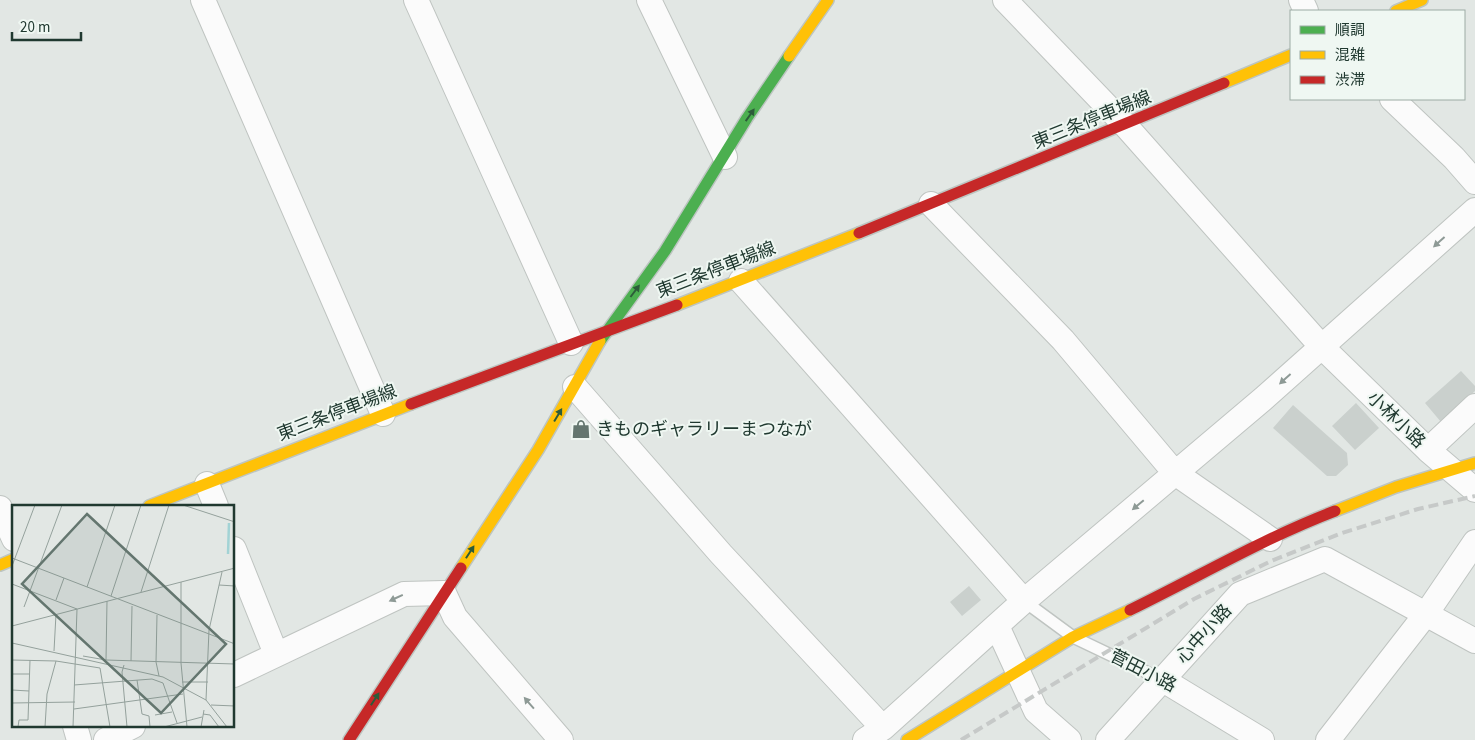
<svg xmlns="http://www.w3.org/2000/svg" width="1475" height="740" font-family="'Source Sans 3','Noto Sans JP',sans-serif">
<rect width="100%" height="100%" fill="#e2e7e4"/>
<!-- building -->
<path fill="#cad0cd" d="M1461 371 1475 386V391L1441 422 1425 403Z
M1356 403 1379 428 1355 450 1332 426Z
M1293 405 1347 453 1348 465 1336 476H1327L1273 428Z
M969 586 981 600 962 616 950 602Z"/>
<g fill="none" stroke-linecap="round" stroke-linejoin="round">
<!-- lane casing -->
<g stroke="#bfc4c1" stroke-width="14">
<path id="lane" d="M1024 601 1073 637 1163 680"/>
</g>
<!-- street casing -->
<g stroke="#bfc4c1" stroke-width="26">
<path id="street" d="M203 0 383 414
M416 0 571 343
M649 0 725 157
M1005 0 1125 125 1321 346 1428 450 1475 490
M1301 0 1306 11
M1392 99 1454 158 1475 182
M931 204 1063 340 1175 473 1270 539
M741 281 1024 601
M575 387 721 554 883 728
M1428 450 1475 406
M207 484 216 506
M0 508 14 539
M234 549 276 654
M997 626 1036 711 1069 740
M234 675 404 594 444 593 455 617 561 740
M1163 680 1262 740
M75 726 79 740
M106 740 133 726
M865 740 883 728 1024 601 1263 399 1475 210
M1108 740 1240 594 1325 559 1475 641
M1328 740 1426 614 1475 542"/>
</g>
<!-- fast casing -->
<g stroke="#bdc5c1" stroke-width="14">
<path id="fast" d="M600 341 665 251 747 118 789 56"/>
</g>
<!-- slow casing -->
<g stroke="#bdc5c1" stroke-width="14">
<path id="slow" d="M1396 11 1422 0
M789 56 828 0
M1224 83 1291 55
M677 305 859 233
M149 506 411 404
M1335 511 1396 487 1475 463
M0 565 14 559
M461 568 538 450 600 341
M907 740 1073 637 1130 610"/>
</g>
<!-- jam casing -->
<g stroke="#bdc5c1" stroke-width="14">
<path id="jam" d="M859 233 1224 83
M411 404 677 305
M1130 610C1198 577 1264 538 1335 511
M349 740 461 568"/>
</g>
<!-- lane -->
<use href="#lane" stroke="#fbfbfb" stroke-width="11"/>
<!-- street -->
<use href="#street" stroke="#fbfbfb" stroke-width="24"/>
<!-- fast -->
<use href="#fast" stroke="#4caf50" stroke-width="11"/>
<!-- slow -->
<use href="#slow" stroke="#ffc107" stroke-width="11"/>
<!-- jam -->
<use href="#jam" stroke="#c62828" stroke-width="11"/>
<!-- rail -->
<path stroke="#c6c9c8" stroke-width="4" stroke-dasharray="10 5" stroke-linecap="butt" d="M961 740 1194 599 1271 561 1342 533 1418 509 1475 496"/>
</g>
<!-- one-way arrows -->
<defs><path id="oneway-solid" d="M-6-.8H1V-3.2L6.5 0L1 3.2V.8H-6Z" transform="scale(1.25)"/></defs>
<g fill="#2d5c3a">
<use href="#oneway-solid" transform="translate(750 115) rotate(-55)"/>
<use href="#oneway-solid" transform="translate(635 291) rotate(-53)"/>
<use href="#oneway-solid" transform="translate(558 415) rotate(-59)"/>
<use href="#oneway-solid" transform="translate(470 552) rotate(-57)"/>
<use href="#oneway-solid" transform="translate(375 699) rotate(-57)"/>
</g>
<g fill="#8e9a96">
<use href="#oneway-solid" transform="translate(1439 242) rotate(138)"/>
<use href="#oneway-solid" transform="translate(1285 379) rotate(138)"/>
<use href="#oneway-solid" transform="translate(1138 505) rotate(140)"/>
<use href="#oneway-solid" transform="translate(396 598) rotate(155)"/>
<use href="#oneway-solid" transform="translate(529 703) rotate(-131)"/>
</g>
<!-- icons -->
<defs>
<g id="shop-bare" transform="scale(1.5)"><path d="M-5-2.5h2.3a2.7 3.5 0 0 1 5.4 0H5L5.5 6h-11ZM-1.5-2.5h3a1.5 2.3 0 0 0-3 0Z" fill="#64766f" stroke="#eff7f2" stroke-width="2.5" paint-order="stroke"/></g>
</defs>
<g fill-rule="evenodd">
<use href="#shop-bare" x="581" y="429"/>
</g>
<g text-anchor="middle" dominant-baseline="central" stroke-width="4" stroke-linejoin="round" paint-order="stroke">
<!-- street labels -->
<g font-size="18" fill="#203930" stroke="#eff7f2">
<text transform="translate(1092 120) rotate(-22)">東三条停車場線</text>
<text transform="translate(716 270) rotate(-21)">東三条停車場線</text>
<text transform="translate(337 413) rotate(-21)">東三条停車場線</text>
<text transform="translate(1396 420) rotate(44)">小林小路</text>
<text transform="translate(1204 634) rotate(-48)">心中小路</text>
<text transform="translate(1143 671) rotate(27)">菅田小路</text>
</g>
<!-- poi labels -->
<g font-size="18" fill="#203930" stroke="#eff7f2" text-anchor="start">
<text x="596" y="429">きものギャラリーまつなが</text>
</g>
</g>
<!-- overview -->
<g transform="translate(12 505)">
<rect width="222" height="222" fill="#e2e7e4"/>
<path fill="none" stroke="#a2d3d5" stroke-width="2.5" d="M216 49 217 18"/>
<path fill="none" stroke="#94a19c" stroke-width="1" d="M171 0 223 17M0 53 223 139M0 61 23 0M169 77V158L175 222M0 79 65 104M207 80 223 81M75 82 103 0M129 87 157 0M99 91 129 0M44 95 52 73M12 102 50 0M145 110 144 157 147 171M0 121 223 63M0 138 151 172 194 195 215 222M42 146 44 109M71 151 94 155 223 159M0 155 44 156 88 163 98 222M94 155 95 96M119 156 120 101M112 160 110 167 115 222M0 169H18M125 175 130 209 137 211 138 222M170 177H196M62 180 140 174 151 178 165 218M0 185 17 186M194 195 197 125 210 67M0 198 63 197M199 200 223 201M62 204 171 189M191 209 198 210 207 222M143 210 160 207M6 222 7 215H16L18 155M33 222 35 189 44 156M61 222 65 104M152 222 190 212M189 222 192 205"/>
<path fill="#64766f" fill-opacity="0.15" stroke="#64766f" stroke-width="2.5" d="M75 9 214 139 149 208 10 79Z"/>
<rect width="222" height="222" fill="none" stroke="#203930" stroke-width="2.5"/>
</g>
<!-- legend -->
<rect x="1290" y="10" width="175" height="90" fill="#eff7f2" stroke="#9caba4"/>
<rect x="1300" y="26" width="25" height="8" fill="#4caf50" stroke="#9caba4"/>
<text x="1335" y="35" font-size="15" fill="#203930">順調</text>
<rect x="1300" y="51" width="25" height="8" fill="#ffc107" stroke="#9caba4"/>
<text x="1335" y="60" font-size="15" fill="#203930">混雑</text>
<rect x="1300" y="76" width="25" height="8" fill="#c62828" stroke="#9caba4"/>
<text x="1335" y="85" font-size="15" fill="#203930">渋滞</text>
<!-- scale -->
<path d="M12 32v8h69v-8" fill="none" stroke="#203930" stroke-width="2.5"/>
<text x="20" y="32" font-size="15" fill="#203930" stroke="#eff7f2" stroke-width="4" paint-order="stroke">20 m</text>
</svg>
